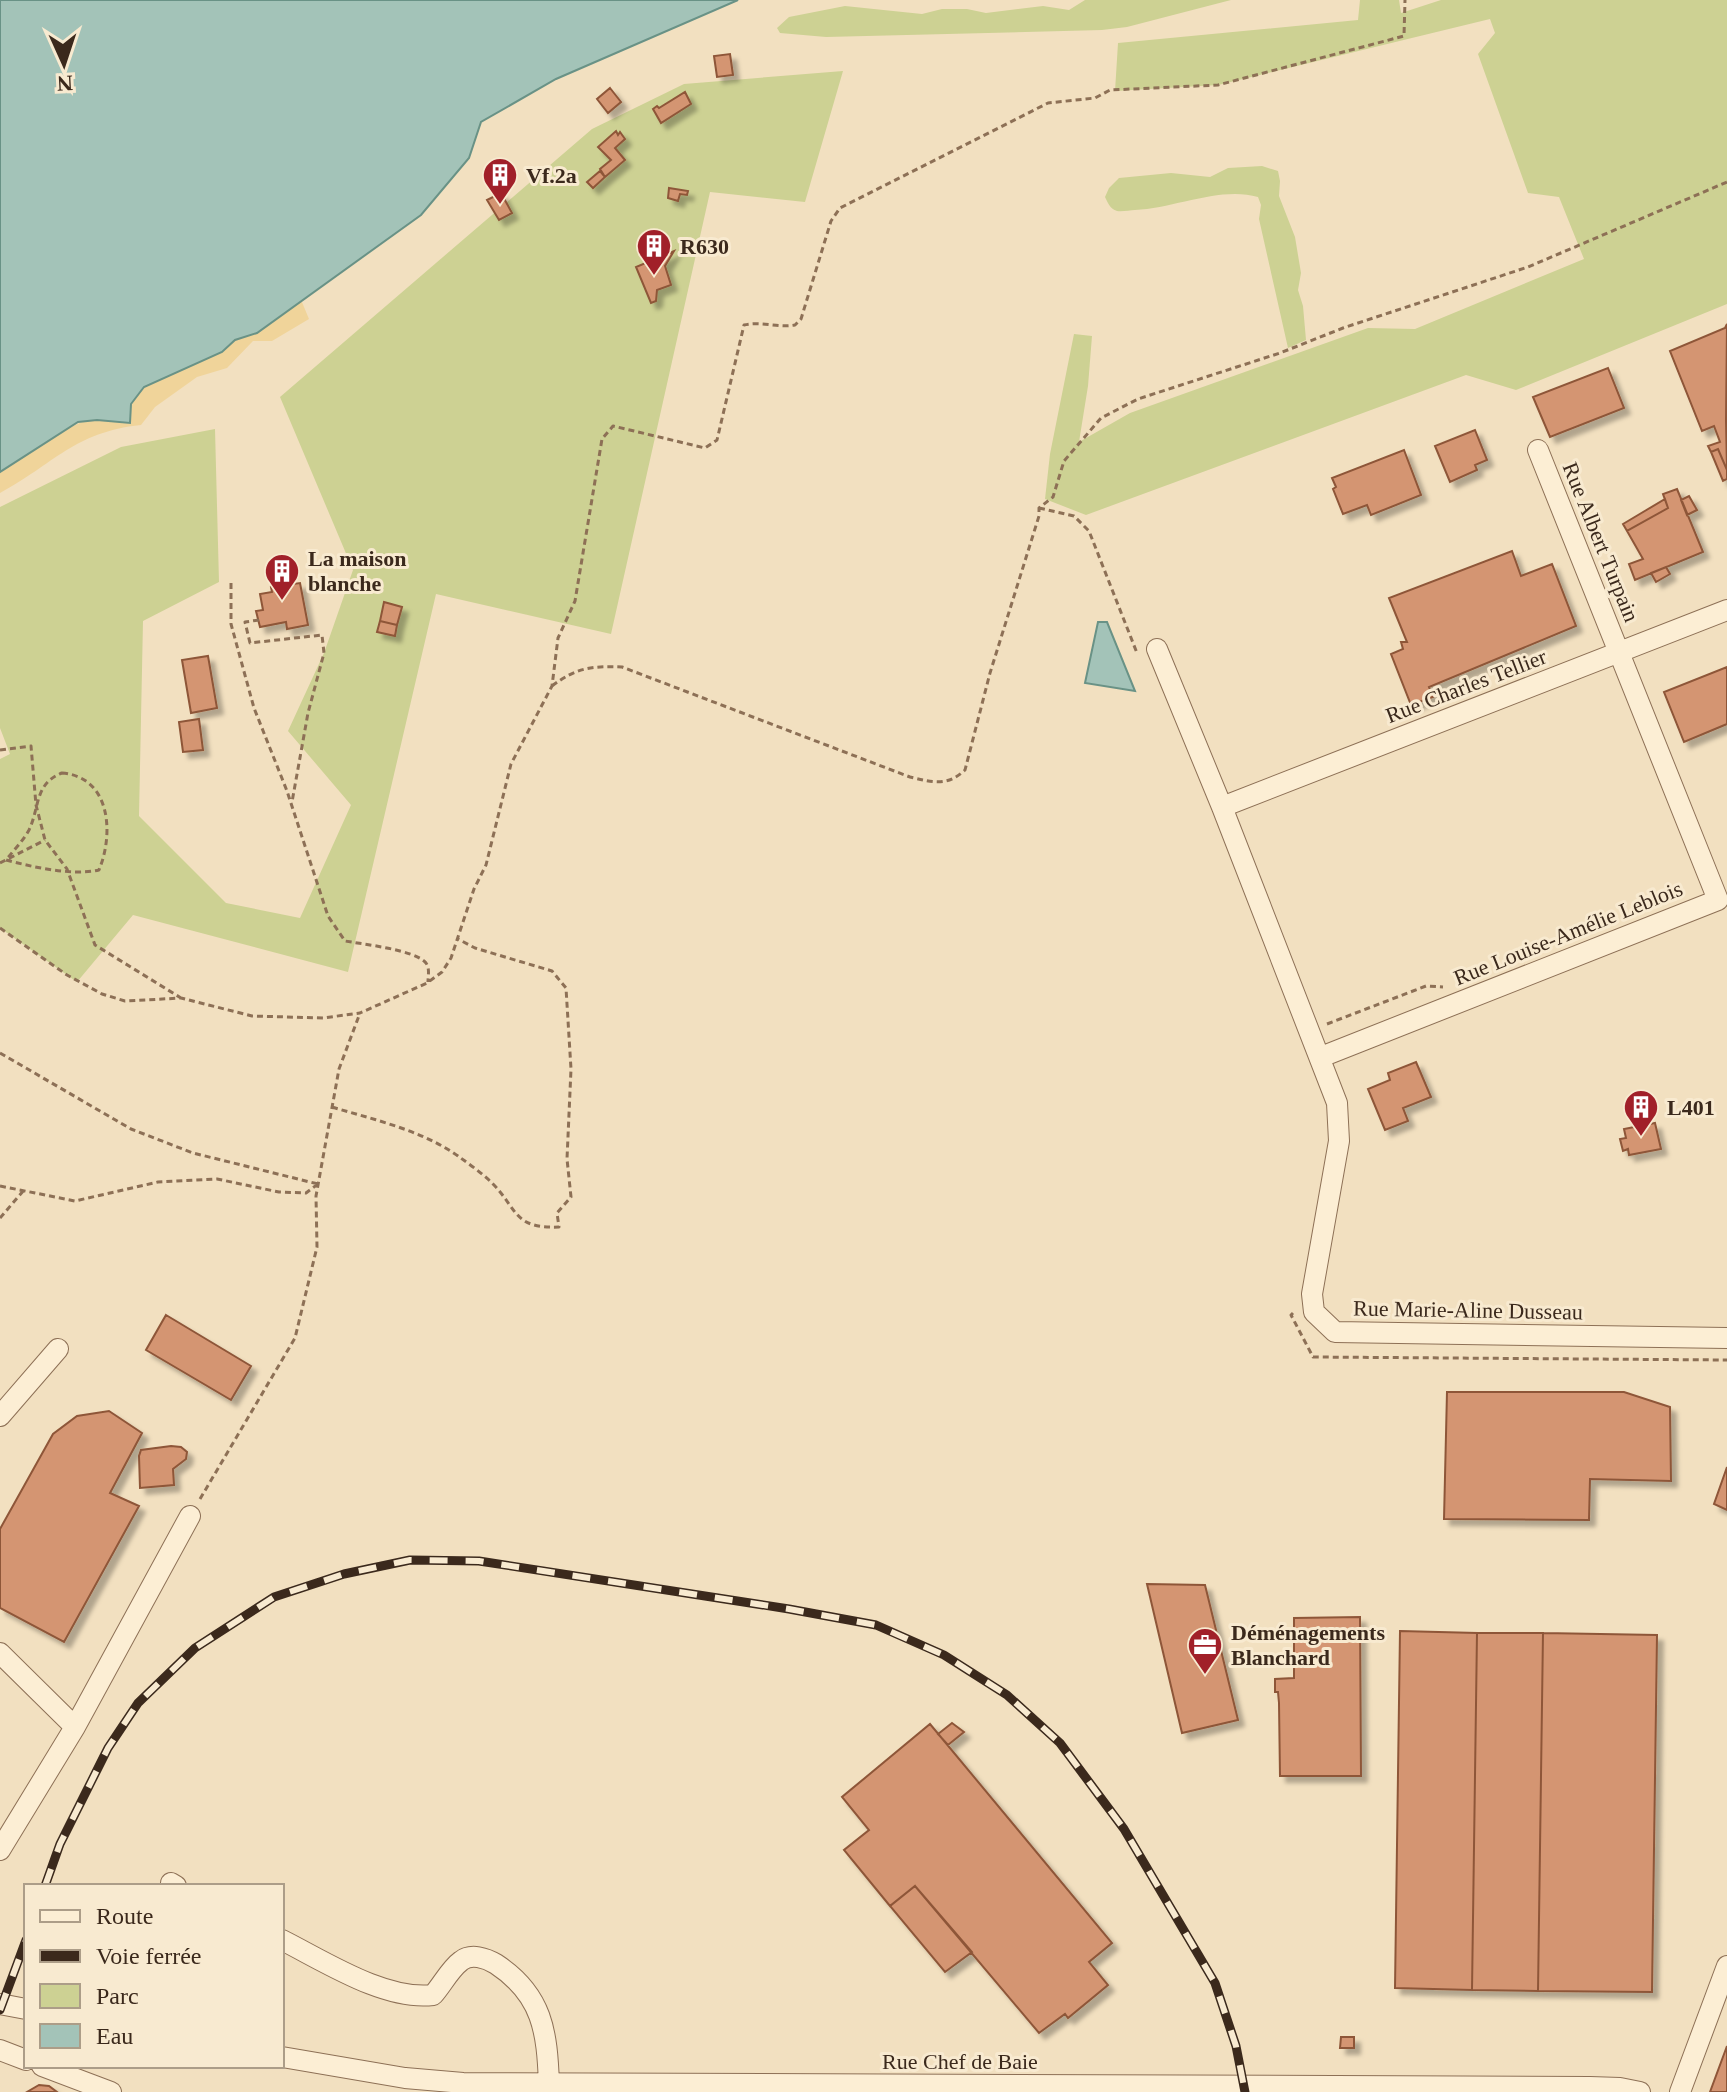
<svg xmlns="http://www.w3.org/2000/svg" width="1727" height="2092" font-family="'Times New Roman',serif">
<defs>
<filter id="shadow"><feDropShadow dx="6" dy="6" stdDeviation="2" flood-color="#0004"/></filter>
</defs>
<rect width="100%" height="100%" fill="#f2e0c0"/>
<!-- green -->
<path fill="#cdd193" d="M1085 0H1231L1127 27 1102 30 826 37 780 33 777 28 789 17 845 6 922 14 942 9H967L986 13 1043 6 1069 10Z
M1360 0H1399L1401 13 1441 0H1727V304L1516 390 1466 375 1086 515 1045 499 1050 454 1074 334 1092 336 1088 386 1079 442 1130 413 1368 328 1415 329 1584 259 1559 197 1528 193 1478 54 1495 33 1490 19 1218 85 1115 91 1118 43 1358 20Z
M843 71 805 202 710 192 611 634 436 594 348 972 133 915 77 982 0 928V759L10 754 0 728V507L121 447 215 429 219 582 143 621 139 816 226 903 300 918 351 805 288 731 324 653 353 570 280 397 592 129 684 84Z
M1262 166 1278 171 1280 181 1279 196 1295 237 1301 273 1298 290 1303 306 1306 340 1288 348 1259 219 1261 205 1258 197C1221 186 1175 208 1135 210 1130 210 1122 212 1117 211 1110 209 1108 203 1105 197L1109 188 1119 178 1171 173 1210 177 1228 168Z"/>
<!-- sand -->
<path fill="#f0d49a" d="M299 295 309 319 272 341H253L227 368 197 377 155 407 141 425C74 432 54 464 0 493V463L19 451 95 416Z"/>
<!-- water -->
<path fill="#a3c3b8" stroke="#699286" stroke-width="2" d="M0 0H738L556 79 481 122 469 158 421 215 257 333 235 340 222 352 144 387 131 404 130 423 97 420 78 422 0 472Z
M1098 622H1107L1135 691 1085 683Z"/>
<!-- building -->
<path fill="#d49572" stroke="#8e5639" stroke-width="2" filter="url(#shadow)" d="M730 54 733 75 717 77 714 56Z
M610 88 621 102 608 113 597 99Z
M685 92 691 104 661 123 653 109 657 106 659 108Z
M616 131 618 135 620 132 625 139 615 148 625 160 605 177 600 169 611 160 598 147Z
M600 171 605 177 593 188 587 182Z
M669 188 688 191 687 195 680 194 678 201 668 198Z
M501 193 512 213 499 220 487 200Z
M674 251 665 266 671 285 657 290 656 301 651 303 636 267Z
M1727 324 1726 421 1727 470 1718 449 1711 452 1708 446 1720 442 1714 426 1702 431 1670 351 1725 328Z
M1608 368 1624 408 1550 437 1533 397Z
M1475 430 1487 460 1475 465 1477 470 1450 482 1435 446Z
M1718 449 1727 470V479L1723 481 1711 452Z
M1404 450 1421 495 1371 515 1367 505 1343 514 1333 489 1336 487 1332 478Z
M1677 489 1703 552 1635 580 1629 564 1643 559 1627 531 1668 508 1663 494Z
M1689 496 1697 510 1687 515 1681 500Z
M1665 499 1668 508 1627 531 1623 524Z
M1512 551 1521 576 1552 564 1576 626 1429 687 1433 697 1411 705 1391 654 1403 649 1401 642H1407L1389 598Z
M1666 567 1670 574 1656 582 1651 573Z
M300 583 308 625 287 629 286 622 260 627 256 611 263 610 260 594 272 592 271 587Z
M384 602 402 607 397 625 380 621Z
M380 621 397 625 395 636 377 632Z
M208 656 217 708 191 713 182 660Z
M1727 667V724L1684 742 1664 692Z
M199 719 203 750 183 752 179 722Z
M1416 1062 1431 1097 1403 1108 1408 1121 1385 1130 1368 1089 1390 1080 1388 1073Z
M1655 1123 1661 1149 1629 1155 1628 1149 1623 1151 1620 1139 1626 1138 1624 1129Z
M166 1315 251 1366 231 1400 146 1350Z
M1447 1392H1624L1670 1407 1671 1481 1590 1479 1589 1520 1444 1519Z
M109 1411 142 1433 110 1493 139 1506 64 1642 0 1608V1529L53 1434 77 1416Z
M171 1446 181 1447 187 1452 186 1459 173 1469 174 1485 140 1488 139 1456 141 1450Z
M1727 1467V1510L1714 1504Z
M1147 1584 1205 1585 1238 1720 1182 1733Z
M1360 1617 1361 1776H1280L1279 1703 1278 1692H1275V1679L1294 1678V1618Z
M1400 1631 1477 1633 1472 1990 1395 1988Z
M1477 1633H1543L1538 1991 1472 1990Z
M1543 1633 1657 1635 1652 1992 1538 1991Z
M952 1723 964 1732 948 1745 938 1734Z
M930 1724 1112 1943 1089 1962 1108 1985 1068 2018 1065 2014 1039 2033 915 1886 890 1906 844 1850 869 1830 842 1797Z
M915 1886 972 1952 945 1972 890 1906Z
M1341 2037H1354V2048H1340Z
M1727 2046V2092H1710Z
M39 2085 49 2086 57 2092H27Z"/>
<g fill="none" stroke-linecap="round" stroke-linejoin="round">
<!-- minor casing -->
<g stroke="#8d7056" stroke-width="22">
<path id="minor" d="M1157 649 1222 807 1337 1103 1339 1141 1312 1294 1314 1312 1335 1332 1727 1338
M1222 807 1727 610
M1321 1057 1718 900 1538 450
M0 1416 58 1349
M0 1653 75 1727
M0 1850 75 1727 190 1516
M171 1883 176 1886
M282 1940C324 1961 385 2001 433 1995 442 1985 450 1969 461 1961 471 1953 486 1958 496 1964 543 1995 547 2032 549 2084
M0 2004 26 2009
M0 2050 26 2060
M282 2057 405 2078 463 2083 1590 2087 1620 2088 1640 2092
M42 2066 111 2092
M1680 2092 1727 1966"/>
</g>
<!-- path -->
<path stroke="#8d7056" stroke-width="3" stroke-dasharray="6 4" stroke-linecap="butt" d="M1039 508 1074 516 1089 531 1137 653
M231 583V624L254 708 287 791 328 916 345 941C362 944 416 950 426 963 430 969 428 975 428 982
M259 620 245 622 250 643 322 635 324 653 308 713 292 802
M552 686C577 667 592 666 622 667L910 777C932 782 947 787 965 770L990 673 1039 516V508L1053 497 1064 461 1101 418 1138 399 1280 353 1343 328 1528 267 1727 182
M0 750 31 746 36 805 45 840 67 869 95 945 181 998
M62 773C111 777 114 834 99 870 71 876 33 867 6 860 13 851 23 841 29 830 40 807 34 784 62 773Z
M0 863 45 840
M0 928 67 975 102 994 125 1001 181 998 252 1016 323 1018 360 1013 427 983 442 972 451 958 474 889 486 865 511 764 552 686 558 638 575 601 602 439 613 426 705 448 717 440 744 325C761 321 778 328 795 325L801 319 831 221 840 208 1048 103 1095 98 1110 90 1218 85 1404 36 1405 0
M1327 1024 1426 986 1443 987
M0 1053 131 1129 193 1153 318 1184
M332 1107C375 1120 421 1130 458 1156 469 1164 482 1173 492 1183 518 1209 513 1229 559 1227L557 1213 571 1197 567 1159 571 1069 566 988 552 971 475 948 458 939
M0 1186 75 1201 158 1182 217 1179 279 1192 306 1193 318 1184
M0 1218 24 1190
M1293 1313 1291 1315 1313 1357 1727 1360
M200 1499 295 1338 317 1247 316 1196 339 1069 360 1013"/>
<!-- minor -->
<use href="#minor" stroke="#fceed4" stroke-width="20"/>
<!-- rail casing -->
<g stroke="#3b291c" stroke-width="9">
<path id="rail" d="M45 1886 60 1844 108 1748 138 1703 195 1648 274 1597 344 1574 410 1560 479 1561 789 1609 876 1625 944 1655 1007 1695 1060 1743 1124 1829 1215 1983 1236 2046 1245 2092
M0 2010 26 1940"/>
</g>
<!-- rail -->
<use href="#rail" stroke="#f8ead0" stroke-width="6" stroke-dasharray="18" stroke-linecap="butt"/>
</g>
<!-- icons -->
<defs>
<g id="building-pin" transform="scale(1.8)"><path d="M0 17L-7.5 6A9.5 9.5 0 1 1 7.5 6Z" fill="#a12029" stroke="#f8ead0"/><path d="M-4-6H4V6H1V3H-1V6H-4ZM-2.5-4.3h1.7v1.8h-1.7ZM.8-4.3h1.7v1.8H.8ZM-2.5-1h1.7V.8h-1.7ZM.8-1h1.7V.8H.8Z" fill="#fff"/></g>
<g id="office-pin" transform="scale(1.8)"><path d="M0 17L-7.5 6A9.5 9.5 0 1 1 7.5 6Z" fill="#a12029" stroke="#f8ead0"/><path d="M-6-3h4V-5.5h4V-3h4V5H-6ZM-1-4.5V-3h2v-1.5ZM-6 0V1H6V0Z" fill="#fff"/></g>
</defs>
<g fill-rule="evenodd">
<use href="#building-pin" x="500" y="175"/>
<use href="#building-pin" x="654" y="246"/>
<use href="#building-pin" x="282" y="571"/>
<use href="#building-pin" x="1641" y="1107"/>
<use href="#office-pin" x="1205" y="1645"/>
</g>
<g text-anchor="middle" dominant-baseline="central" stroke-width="6" stroke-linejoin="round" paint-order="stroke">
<!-- poi labels -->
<g font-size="22" font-weight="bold" fill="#3b291c" stroke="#f8ead0" text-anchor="start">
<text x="526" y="175">Vf.2a</text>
<text x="680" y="246">R630</text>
<text x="308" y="558">La maison<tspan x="308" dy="25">blanche</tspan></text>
<text x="1667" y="1107">L401</text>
<text x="1231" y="1632">Déménagements<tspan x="1231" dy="25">Blanchard</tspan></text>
</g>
<!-- street labels -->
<g font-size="22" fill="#3b291c" stroke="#f8ead0">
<text transform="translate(1601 542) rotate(68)">Rue Albert Turpain</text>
<text transform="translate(1466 686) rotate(-21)">Rue Charles Tellier</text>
<text transform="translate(1568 933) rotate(-22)">Rue Louise-Amélie Leblois</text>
<text transform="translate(1468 1310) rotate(1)">Rue Marie-Aline Dusseau</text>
<text x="960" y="2061">Rue Chef de Baie</text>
</g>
</g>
<!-- legend -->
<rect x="24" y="1884" width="260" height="184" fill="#f8ead0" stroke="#ac9d88" stroke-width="2"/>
<rect x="40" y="1910" width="40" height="12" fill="#fceed4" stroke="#ac9d88" stroke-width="2"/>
<text x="96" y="1924" font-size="24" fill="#3b291c">Route</text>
<rect x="40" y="1950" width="40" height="12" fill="#3b291c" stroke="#ac9d88" stroke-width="2"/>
<text x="96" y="1964" font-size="24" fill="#3b291c">Voie ferrée</text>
<rect x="40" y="1984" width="40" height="24" fill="#cdd193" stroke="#ac9d88" stroke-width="2"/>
<text x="96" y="2004" font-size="24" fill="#3b291c">Parc</text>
<rect x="40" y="2024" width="40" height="24" fill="#a3c3b8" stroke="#ac9d88" stroke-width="2"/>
<text x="96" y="2044" font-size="24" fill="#3b291c">Eau</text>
<!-- north arrow -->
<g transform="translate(64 64) rotate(177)" stroke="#f8ead0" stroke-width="6" paint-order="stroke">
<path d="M0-6L14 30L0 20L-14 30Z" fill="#3b291c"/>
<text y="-12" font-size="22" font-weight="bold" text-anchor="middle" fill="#3b291c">N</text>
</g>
</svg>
